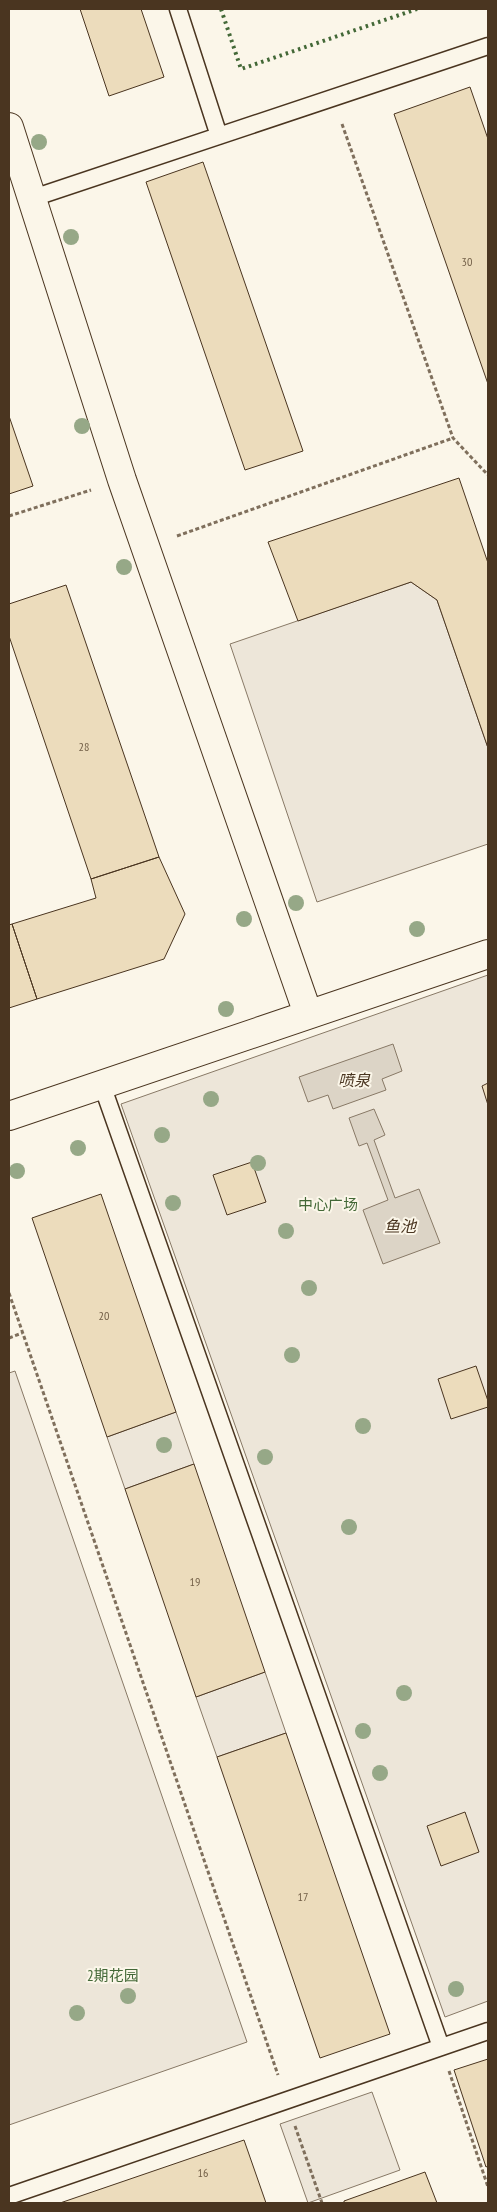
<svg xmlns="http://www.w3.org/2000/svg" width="497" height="2212" font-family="'PT Sans Narrow','Noto Sans SC',sans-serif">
<rect width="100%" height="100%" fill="#fbf6e9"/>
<!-- green -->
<path fill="#ede6d9" stroke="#887966" d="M411 582 437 600 488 748V844L317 902 230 644Z
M488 975V2001L445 2017 121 1104Z
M15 1371 247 2042 9 2125V1373Z
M176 1412 194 1464 125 1489 107 1437Z
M265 1672 286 1733 217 1757 196 1697Z
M372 2092 400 2170 308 2203 280 2124Z"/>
<!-- water -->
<path fill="#dcd4c6" stroke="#887966" d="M393 1044 402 1071 382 1079 386 1090 333 1109 328 1095 308 1102 299 1077Z
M374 1109 385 1135 374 1140 395 1198 419 1189 440 1243 383 1264 363 1210 388 1200 367 1143 359 1146 349 1118Z"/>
<!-- building -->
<path fill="#ecdcbc" stroke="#4a3520" d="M80 9H141L164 77 109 96Z
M470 87 488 139V384L394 114Z
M203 162 303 451 245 470 146 182Z
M9 416 33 486 9 494Z
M459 478 488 563V748L437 600 411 582 298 621 268 542Z
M66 585 159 857 91 879 9 636V604Z
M159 857 185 914 164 959 37 999 12 924 96 898 91 879Z
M12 924 37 999 9 1008V925Z
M488 1083V1105L482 1086Z
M252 1162 266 1202 227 1215 213 1175Z
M101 1194 176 1412 107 1437 32 1218Z
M476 1366 488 1401V1407L451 1419 438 1379Z
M194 1464 265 1672 196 1697 125 1489Z
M286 1733 390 2034 320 2058 217 1757Z
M465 1812 479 1852 441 1866 427 1826Z
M488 2059V2166L486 2167 454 2070Z
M244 2140 266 2203H60Z
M425 2172 437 2203H344V2201Z"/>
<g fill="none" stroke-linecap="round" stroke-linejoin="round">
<!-- service casing -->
<g stroke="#4a3520" stroke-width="19">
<path id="service" d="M178 9 219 136
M33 198 488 46
M102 1085 441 2047
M9 2196 488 2031"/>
</g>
<!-- minor casing -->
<g stroke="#4a3520" stroke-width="30">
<path id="minor" d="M9 127 122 480 308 1014
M9 1116 488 954"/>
</g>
<!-- path -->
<path stroke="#7f6f5c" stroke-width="3" stroke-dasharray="4 2.5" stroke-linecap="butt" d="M342 124 453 438 488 475
M9 516 91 490
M177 536 453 438
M9 1293 278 2075
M9 1338 22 1333
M449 2071 488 2187
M295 2126 322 2203"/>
<!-- service -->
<use href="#service" stroke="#fbf6e9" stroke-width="16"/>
<!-- minor -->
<use href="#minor" stroke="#fbf6e9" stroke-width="28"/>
<!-- hedge -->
<path stroke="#436837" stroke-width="4" stroke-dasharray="2.5 4" stroke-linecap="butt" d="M221 9 241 69 417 9"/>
</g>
<!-- trees -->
<g fill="#96a887">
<circle cx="39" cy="142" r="8"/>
<circle cx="71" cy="237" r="8"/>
<circle cx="82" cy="426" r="8"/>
<circle cx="124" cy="567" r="8"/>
<circle cx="296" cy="903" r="8"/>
<circle cx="244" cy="919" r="8"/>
<circle cx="417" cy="929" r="8"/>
<circle cx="226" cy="1009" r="8"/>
<circle cx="211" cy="1099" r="8"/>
<circle cx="162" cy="1135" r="8"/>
<circle cx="78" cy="1148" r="8"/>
<circle cx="258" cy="1163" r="8"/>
<circle cx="17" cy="1171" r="8"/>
<circle cx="173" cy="1203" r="8"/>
<circle cx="286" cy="1231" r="8"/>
<circle cx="309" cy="1288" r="8"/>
<circle cx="292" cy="1355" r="8"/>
<circle cx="363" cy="1426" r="8"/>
<circle cx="164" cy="1445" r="8"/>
<circle cx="265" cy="1457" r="8"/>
<circle cx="349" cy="1527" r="8"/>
<circle cx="404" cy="1693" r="8"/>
<circle cx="363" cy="1731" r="8"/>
<circle cx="380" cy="1773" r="8"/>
<circle cx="456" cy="1989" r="8"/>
<circle cx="128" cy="1996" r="8"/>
<circle cx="77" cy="2013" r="8"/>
</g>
<g text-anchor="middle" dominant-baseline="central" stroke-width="4" stroke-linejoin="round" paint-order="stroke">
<!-- number labels -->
<g font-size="12" fill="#725f47">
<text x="467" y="261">30</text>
<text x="84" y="746">28</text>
<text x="104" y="1315">20</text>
<text x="195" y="1581">19</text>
<text x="303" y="1896">17</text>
<text x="203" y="2172">16</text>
</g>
<!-- park labels -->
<g font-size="15" fill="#436837" stroke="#fbf6e9">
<text x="328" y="1204">中心广场</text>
<text x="113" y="1975">2期花园</text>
</g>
<!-- water labels -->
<g font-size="16" font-style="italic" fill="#4a3520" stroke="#fbf6e9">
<text x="354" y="1080">喷泉</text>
<text x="400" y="1226">鱼池</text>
</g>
</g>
<!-- border -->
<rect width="497" height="2212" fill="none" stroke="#4a3520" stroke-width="20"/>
</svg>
